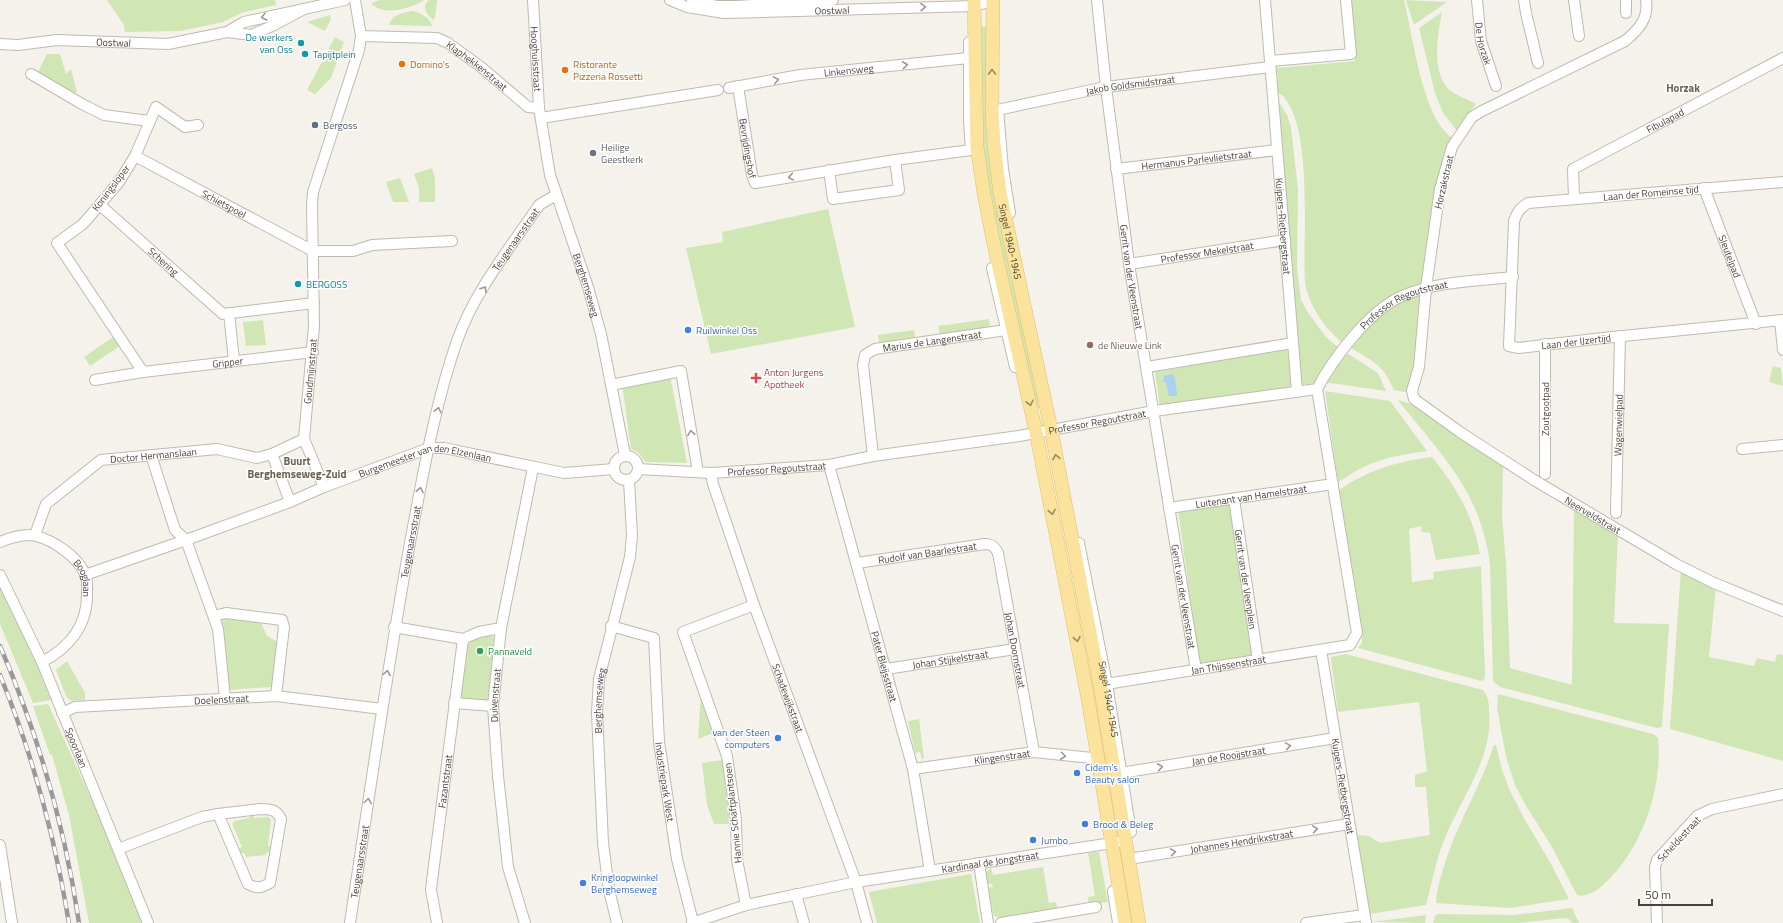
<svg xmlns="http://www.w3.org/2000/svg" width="1783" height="923" font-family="'Titillium Web',sans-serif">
<rect width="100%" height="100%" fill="#f5f2eb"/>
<!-- green -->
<path fill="#d0e7b5" d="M107 0H275L276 5 241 13 223 22 181 31 125 32 124 25Z
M380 0H424C411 9 382 17 371 3Z
M429 0H437L435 18 433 20C426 13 421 8 429 0Z
M1351 0H1404C1413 37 1420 98 1442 128 1446 133 1451 137 1455 141L1449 167 1411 391 1405 392 1394 390C1382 361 1370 361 1346 345 1326 332 1308 304 1305 282 1302 239 1315 117 1278 92L1277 68 1355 61Z
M1406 0 1447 2 1415 24 1413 23Z
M412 11C421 13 430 17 432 26L389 25C392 14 403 13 412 11Z
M1442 12C1438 34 1430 75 1451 91 1459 97 1468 99 1476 104L1467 115 1458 132 1443 113 1435 93 1419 28Z
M330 15 331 19 325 31 307 22Z
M979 26 986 27V111L1043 407 1035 409 981 159Z
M335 37 344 42 331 78 315 94 307 90Z
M47 54H60L66 74 71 69 77 92 70 94 37 74Z
M1279 102 1287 115 1291 127 1298 190 1297 267 1301 300 1309 314 1326 337 1339 348 1378 373 1386 391 1330 383 1301 384Z
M432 168 435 179V202H419V188L414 174Z
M400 178 409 202H393L386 182Z
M828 209 855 327 711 354 686 248 723 242 722 232Z
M989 319 990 327 940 334 938 326Z
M263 320 266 345 246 346 243 322Z
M914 330 915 338 879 343 878 335Z
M113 337 120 346 90 366 84 357Z
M1285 349 1288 351 1291 384 1289 388 1160 408 1155 372Z
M1773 366 1781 368 1783 386 1769 382Z
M670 375 687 463 645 462 639 453 631 449 622 384Z
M1325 391 1390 401 1427 451C1406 454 1386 457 1366 466 1356 470 1347 477 1338 482Z
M1398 400 1408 403 1422 410 1503 465 1502 516 1506 563 1510 668 1572 685 1574 510 1618 536 1614 623 1669 624 1662 727 1657 728 1500 687 1493 681 1490 564C1488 548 1484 532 1478 516 1462 473 1426 436 1398 400Z
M1432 457C1457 488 1473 515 1480 554L1436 560 1430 533 1422 532 1421 526 1409 529 1412 582 1434 579 1433 572 1481 566 1485 675 1484 680 1481 681 1358 648 1362 643V637L1339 490C1370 469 1396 462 1432 457Z
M1231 502 1254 656 1199 664 1178 509Z
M1681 569 1716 587 1709 657 1754 666 1757 658 1775 662 1777 654 1783 655V761L1670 729Z
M0 584 25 636 51 700 33 703 0 624Z
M224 618 261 623 267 636 278 642 272 687 228 690 221 623Z
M490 634 494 639 488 701 460 700 466 647 473 639Z
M1346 654 1483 690C1488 696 1489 702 1489 710 1494 757 1462 796 1445 838 1436 859 1432 883 1426 905L1370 914 1357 835 1369 836 1380 843 1430 835 1426 787H1415V775L1427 771 1419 702 1338 712 1331 660V657Z
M67 661 85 693V700L71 701 66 696 56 670Z
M701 693 716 732 698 739Z
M1498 694 1653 734 1658 738C1663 788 1642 850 1604 884 1598 890 1586 898 1577 895L1552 847 1526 806 1515 785 1507 760 1502 735 1497 708Z
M48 704 98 814 143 923H89L69 815 52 755H50L33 706Z
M919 719 924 759H922L920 752 915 753 908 721Z
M1494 745H1496L1502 770 1509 789 1525 820 1550 862 1569 899 1510 908 1436 903C1436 893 1439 883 1442 873 1454 828 1480 789 1494 745Z
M723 760 729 796V824H714L707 805 702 763Z
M253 813 254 818 269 817 271 820 268 846 272 847 271 852H267L266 855 246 857 244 853 239 854 237 849 242 847 232 824 234 821 249 818V814Z
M1099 852 1108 902 1089 905 1088 897 1095 896 1088 853Z
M1043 867 1049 903 1056 902 1057 909 999 919V917L994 916 988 888 993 887 992 884H988L986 873 988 870 991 868 993 875Z
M971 874 980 923H877L869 892Z
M1572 908 1579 923H1572L1569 919 1565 918 1516 923H1433L1435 916 1438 914 1514 915Z
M1426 915 1425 923 1372 922Z"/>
<!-- water -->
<path fill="#aad1ef" d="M1172 374 1175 377 1177 394V396H1169L1166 382H1163L1164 376Z"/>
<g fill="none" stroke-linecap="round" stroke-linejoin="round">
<!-- minor casing -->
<g stroke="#c0baad" stroke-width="12">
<g id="minor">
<path id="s1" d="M533 0 539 108 550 175 588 287 601 334 625 455"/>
<path id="s2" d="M670 0 687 7 724 13 974 6 993 1"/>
<path d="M692 0 717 6H737L833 0"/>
<path id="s3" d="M1097 0 1106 87 1129 264 1196 670"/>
<path id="s4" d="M1265 0 1297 391"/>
<path id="s5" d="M1477 0 1481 41 1496 86"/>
<path d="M1524 0 1526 13 1538 63"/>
<path d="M1574 0 1579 36"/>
<path d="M1626 0V13"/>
<path id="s6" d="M1646 0C1649 19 1638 30 1625 41L1482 111 1472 117 1452 147 1440 189 1426 288 1419 367 1412 391 1414 399 1460 432 1534 480 1676 564 1714 583 1783 611"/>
<path d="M227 32 244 22 345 0"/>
<path id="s7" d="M361 36 437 38 448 43 481 67 528 107 539 108"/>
<path d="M969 42V121L971 150"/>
<path id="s8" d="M0 44 18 45 57 40 168 44 227 32 251 35 272 26 302 10"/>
<path d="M1270 61 1351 54 1346 0"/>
<path d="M31 74 82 104 104 115 149 121"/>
<path id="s9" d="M738 86 752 175 755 183 895 160 971 150"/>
<path id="s10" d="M729 88 800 75 969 58"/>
<path d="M998 110 1003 169 1010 213"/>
<path id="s11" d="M992 111 1106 87 1270 67"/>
<path d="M541 118 718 90"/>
<path id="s12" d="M198 125 185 127 156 107 135 156 119 182 83 224 57 243 143 372 313 352"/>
<path id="s13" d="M135 156 313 251H353L372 245 452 241"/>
<path id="s14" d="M1116 169 1277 150"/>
<path d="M829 170 833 199 899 190 895 160"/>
<path id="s15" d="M1783 182 1528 203C1520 208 1517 212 1514 221L1509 346 1519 348 1603 338 1783 320"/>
<path id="s16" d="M1704 188 1756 324"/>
<path id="s17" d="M1574 199 1573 169 1783 58"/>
<path id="s18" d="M100 205 223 314 314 303"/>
<path id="s19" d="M1129 264 1285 240"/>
<path d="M992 268 1015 367"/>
<path d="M229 313 234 361"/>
<path d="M1780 320 1783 350"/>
<path d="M1147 367 1293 343"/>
<path d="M95 380 143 372"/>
<path d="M611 385 681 371 698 472"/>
<path d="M1742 449 1783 445"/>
<path d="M272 454 290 502"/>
<path d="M151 455 175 530 186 540 218 629 225 698"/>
<circle cx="626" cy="468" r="12"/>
<path id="s20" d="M873 456 863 365 865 355 875 349 1006 330"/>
<path id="s21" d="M829 465 913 769 930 871"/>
<path id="s22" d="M638 469 711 473 829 465 873 456 1019 436 1154 411 1317 389C1334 357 1369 311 1402 296 1437 281 1476 281 1513 277"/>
<path id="s23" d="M711 473 713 484 754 605 856 882 867 923"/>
<path d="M1545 474V344"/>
<path id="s24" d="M324 487 304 439 314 326 312 204 313 192 359 50 361 36 355 0"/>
<path id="s25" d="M1234 499 1258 660"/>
<path id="s26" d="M1169 508 1333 484"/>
<path id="s27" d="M1616 513 1620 336"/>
<path id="s28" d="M35 535 46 504 101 460 217 449 257 458 272 454 304 439"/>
<path id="s29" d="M0 542C10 538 25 533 36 536 53 540 78 557 85 574 88 580 87 589 87 595 87 626 69 648 42 662"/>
<path id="s30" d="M1079 543 1107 684 1131 832"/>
<path id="s31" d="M857 563 985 544C992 544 995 547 998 553L1034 752"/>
<path id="s32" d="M0 575 42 662 148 923"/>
<path id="s33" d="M85 575 186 540 290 502 324 487 429 448H444L564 473 614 469"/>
<path d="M214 616 226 613 282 620 284 627 276 696"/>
<path id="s34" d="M611 626 654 638 659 742 677 859 693 922"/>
<path d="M394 627 463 639 479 632 501 628"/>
<path id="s35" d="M1321 650 1366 923"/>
<path id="s36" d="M886 669 1015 649"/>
<path id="s37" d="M1100 685 1350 645 1357 633 1317 389"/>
<path d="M454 703 493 706"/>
<path id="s38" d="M62 713 75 707 276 696 382 709"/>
<path id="s39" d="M913 769 1034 752 1092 758"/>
<path id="s40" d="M1121 773 1335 738"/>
<path d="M260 809C270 809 276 809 281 819L270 883C261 888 257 889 248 884L218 814Z"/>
<path d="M0 845 12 923"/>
<path d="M118 849 202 817 218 814"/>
<path id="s41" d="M1135 858 1349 824"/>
<path d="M979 863 988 923"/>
<path d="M1113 891 1118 923"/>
<path d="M796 894 804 923"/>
<path d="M746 905 737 860 736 819 727 756 683 632 754 605"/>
<path id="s42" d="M350 923C370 792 388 662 412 532 424 469 436 401 457 341 474 292 510 248 539 205L556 195"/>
<path id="s43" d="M437 923 431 890 432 881 463 639"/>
<path id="s44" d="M525 923 508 867 498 776 493 706 501 628 533 468"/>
<path id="s45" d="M617 923 609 890 603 843 597 713 599 679 630 557 632 535 629 480"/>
<path id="s46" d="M692 923 746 905 856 882 1119 842"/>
<path d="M1001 923 1096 907"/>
<path d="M1306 923 1364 915"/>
<path d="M1657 923 1655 867 1657 860 1697 816 1712 809 1783 794"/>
</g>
</g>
<!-- major casing -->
<g stroke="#e1c06c" stroke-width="14">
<g id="major">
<path d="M974 0 977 147 984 194 994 245 1036 432 1088 699 1125 923"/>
<path id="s47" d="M993 0 992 111 994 145 1000 193 1051 429 1100 685 1139 923"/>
</g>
</g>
<!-- minor -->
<use href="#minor" stroke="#fff" stroke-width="10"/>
<!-- major -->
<use href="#major" stroke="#fbe29d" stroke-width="13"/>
<!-- rail casing -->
<g stroke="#999" stroke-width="4.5">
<path id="rail" d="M0 646C38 734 65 827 79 923
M0 675C33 755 55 838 69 923"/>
</g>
<!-- rail -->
<use href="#rail" stroke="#fff" stroke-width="3" stroke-dasharray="9" stroke-linecap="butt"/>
</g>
<!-- one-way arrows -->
<defs><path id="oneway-chevron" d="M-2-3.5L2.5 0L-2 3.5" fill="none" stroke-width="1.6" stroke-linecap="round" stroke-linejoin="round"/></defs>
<g stroke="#9b9892">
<use href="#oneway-chevron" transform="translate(923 7) rotate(-1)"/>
<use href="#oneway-chevron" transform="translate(264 17) rotate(166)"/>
<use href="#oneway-chevron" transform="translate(905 65) rotate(-6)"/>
<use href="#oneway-chevron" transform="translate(776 80) rotate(-10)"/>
<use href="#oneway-chevron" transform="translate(791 177) rotate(170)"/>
<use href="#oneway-chevron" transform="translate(484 289) rotate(-58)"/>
<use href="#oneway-chevron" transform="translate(438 410) rotate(-76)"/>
<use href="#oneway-chevron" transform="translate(691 433) rotate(-99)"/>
<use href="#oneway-chevron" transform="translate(420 490) rotate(-79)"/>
<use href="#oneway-chevron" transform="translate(387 673) rotate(-81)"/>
<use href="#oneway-chevron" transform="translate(1288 746) rotate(-9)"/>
<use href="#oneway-chevron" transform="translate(1063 756) rotate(7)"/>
<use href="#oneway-chevron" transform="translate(1160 767) rotate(-8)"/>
<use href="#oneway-chevron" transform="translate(368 801) rotate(-82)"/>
<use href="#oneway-chevron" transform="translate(1315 829) rotate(-9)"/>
<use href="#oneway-chevron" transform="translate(1173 852) rotate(-9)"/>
</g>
<g stroke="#998b66">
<use href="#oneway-chevron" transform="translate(992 72) rotate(-90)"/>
<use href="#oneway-chevron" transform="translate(1030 403) rotate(77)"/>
<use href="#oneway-chevron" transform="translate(1056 457) rotate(-101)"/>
<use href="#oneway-chevron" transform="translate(1052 512) rotate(79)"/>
<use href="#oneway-chevron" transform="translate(1077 639) rotate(79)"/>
</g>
<!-- markers -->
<g fill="#0f9aa8" stroke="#fff" stroke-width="1.5">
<circle cx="301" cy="43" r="4"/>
<circle cx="305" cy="54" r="4"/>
<circle cx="298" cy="284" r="4"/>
</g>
<g fill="#e8710a" stroke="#fff" stroke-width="1.5">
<circle cx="402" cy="64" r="4"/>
<circle cx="565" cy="70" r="4"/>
</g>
<circle fill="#5c6f8a" stroke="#fff" stroke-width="1.5" cx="315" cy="125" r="4"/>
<circle fill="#6b7280" stroke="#fff" stroke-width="1.5" cx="593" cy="153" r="4"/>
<g fill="#3f7fe0" stroke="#fff" stroke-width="1.5">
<circle cx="688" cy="330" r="4"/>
<circle cx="778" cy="738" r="4"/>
<circle cx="1077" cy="773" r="4"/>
<circle cx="1085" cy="824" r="4"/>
<circle cx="1033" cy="840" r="4"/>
<circle cx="583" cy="883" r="4"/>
</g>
<circle fill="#8d6e63" stroke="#fff" stroke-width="1.5" cx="1090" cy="345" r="4"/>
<path fill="#e0444e" stroke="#fff" stroke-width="1.5" d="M754 372h4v4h4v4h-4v4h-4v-4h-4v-4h4z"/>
<circle fill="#2e9e5b" stroke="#fff" stroke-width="1.5" cx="480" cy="651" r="4"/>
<g text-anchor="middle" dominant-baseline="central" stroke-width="3" stroke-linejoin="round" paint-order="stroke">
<!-- street labels -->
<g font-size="10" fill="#494339" stroke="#fff">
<text stroke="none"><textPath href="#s2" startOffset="164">Oostwal</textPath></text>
<text stroke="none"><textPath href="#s8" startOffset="114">Oostwal</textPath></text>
<text stroke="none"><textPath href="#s5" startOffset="44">De Horzak</textPath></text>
<text stroke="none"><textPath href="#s1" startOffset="59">Hooghuisstraat</textPath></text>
<text stroke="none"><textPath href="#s7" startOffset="125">Klaphekkenstraat</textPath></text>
<text stroke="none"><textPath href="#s10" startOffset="121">Linkensweg</textPath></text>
<text stroke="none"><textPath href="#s11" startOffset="141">Jakob Goldsmidstraat</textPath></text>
<text stroke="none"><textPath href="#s17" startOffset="134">Fibulapad</textPath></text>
<text stroke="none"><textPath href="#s9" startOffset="63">Bevrijdingshof</textPath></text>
<text stroke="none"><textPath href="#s14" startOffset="81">Hermanus Parlevlietstraat</textPath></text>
<text transform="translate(1444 182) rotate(-77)">Horzakstraat</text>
<text transform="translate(111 188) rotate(-53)">Koningsloper</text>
<text transform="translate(1651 193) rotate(-5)">Laan der Romeinse tijd</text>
<text stroke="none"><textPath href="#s13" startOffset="101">Schietspoel</textPath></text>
<text stroke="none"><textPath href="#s4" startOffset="227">Kuipers-Rietbergstraat</textPath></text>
<text stroke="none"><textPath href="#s42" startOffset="710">Teugenaarsstraat</textPath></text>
<text stroke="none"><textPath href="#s47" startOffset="243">Singel 1940-1945</textPath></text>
<text stroke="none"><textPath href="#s19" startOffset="79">Professor Mekelstraat</textPath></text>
<text stroke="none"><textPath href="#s16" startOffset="73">Sleutelpad</textPath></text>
<text stroke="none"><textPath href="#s18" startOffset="85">Schering</textPath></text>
<text stroke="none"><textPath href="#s3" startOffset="279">Gerrit van der Veenstraat</textPath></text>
<text stroke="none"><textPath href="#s1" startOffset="292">Berghemseweg</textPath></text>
<text stroke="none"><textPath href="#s22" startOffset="811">Professor Regoutstraat</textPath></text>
<text stroke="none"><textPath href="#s20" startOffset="171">Marius de Langenstraat</textPath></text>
<text stroke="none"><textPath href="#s15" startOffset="472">Laan der IJzertijd</textPath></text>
<text stroke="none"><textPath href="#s12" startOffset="460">Gripper</textPath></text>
<text stroke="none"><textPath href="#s24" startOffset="120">Goudmijnstraat</textPath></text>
<text transform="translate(1545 409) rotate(-90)">Zoutgootpad</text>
<text stroke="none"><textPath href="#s22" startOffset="463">Professor Regoutstraat</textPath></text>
<text stroke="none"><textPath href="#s27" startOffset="88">Wagenwielpad</textPath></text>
<text stroke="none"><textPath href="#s28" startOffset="156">Doctor Hermanslaan</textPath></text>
<text stroke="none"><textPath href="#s33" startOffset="361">Burgemeester van den Elzenlaan</textPath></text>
<text stroke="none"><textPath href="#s22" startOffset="139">Professor Regoutstraat</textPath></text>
<text stroke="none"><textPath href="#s26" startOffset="83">Luitenant van Hamelstraat</textPath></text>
<text stroke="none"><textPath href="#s6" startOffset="725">Neerveldstraat</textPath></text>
<text stroke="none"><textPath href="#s42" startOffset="386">Teugenaarsstraat</textPath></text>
<text stroke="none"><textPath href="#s31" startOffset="71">Rudolf van Baarlestraat</textPath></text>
<text stroke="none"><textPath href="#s29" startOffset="104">Booglaan</textPath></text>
<text stroke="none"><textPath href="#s25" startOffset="81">Gerrit van der Veenplein</textPath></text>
<text stroke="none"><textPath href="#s3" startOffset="603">Gerrit van der Veenstraat</textPath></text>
<text stroke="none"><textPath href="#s31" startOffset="245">Johan Doornstraat</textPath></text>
<text stroke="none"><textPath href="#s36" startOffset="65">Johan Stijkelstraat</textPath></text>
<text stroke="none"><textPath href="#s37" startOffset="130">Jan Thijssenstraat</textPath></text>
<text stroke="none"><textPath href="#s21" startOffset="209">Pater Bleijsstraat</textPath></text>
<text stroke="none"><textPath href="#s44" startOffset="231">Duivenstraat</textPath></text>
<text stroke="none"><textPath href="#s38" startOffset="161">Doelenstraat</textPath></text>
<text stroke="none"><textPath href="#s23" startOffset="238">Schadewijkstraat</textPath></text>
<text stroke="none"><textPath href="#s30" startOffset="159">Singel 1940-1945</textPath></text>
<text stroke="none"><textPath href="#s45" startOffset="224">Berghemseweg</textPath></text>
<text stroke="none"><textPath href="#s32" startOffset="189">Spoorlaan</textPath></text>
<text stroke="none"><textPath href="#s40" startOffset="109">Jan de Rooijstraat</textPath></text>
<text stroke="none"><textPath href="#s39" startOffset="90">Klingenstraat</textPath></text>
<text stroke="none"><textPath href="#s43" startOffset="143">Fazantstraat</textPath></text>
<text stroke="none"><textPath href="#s34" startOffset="189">Industriepark West</textPath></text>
<text stroke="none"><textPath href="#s35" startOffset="138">Kuipers-Rietbergstraat</textPath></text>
<text transform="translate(733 813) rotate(-96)">Hannie Schaftplantsoen</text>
<text transform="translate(1679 839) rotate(-47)">Scheldestraat</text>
<text stroke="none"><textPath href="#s41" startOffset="108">Johannes Hendrikxstraat</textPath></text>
<text stroke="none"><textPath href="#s46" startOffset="305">Kardinaal de Jongstraat</textPath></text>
<text stroke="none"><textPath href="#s42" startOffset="62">Teugenaarsstraat</textPath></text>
</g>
<!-- culture labels -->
<g font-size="10" fill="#0d838f" stroke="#fff" text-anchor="start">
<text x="293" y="37" text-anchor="end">De werkers<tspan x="293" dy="12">van Oss</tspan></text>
<text x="313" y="54">Tapijtplein</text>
<text x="306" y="284">BERGOSS</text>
</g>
<!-- food labels -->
<g font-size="10" fill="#c56008" stroke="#fff" text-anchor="start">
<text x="410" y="64">Domino's</text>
<text x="573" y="64">Ristorante<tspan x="573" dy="12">Pizzeria Rossetti</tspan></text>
</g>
<!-- service labels -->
<g font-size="10" fill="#4e5e75" stroke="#fff" text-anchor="start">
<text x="323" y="125">Bergoss</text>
</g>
<!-- worship labels -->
<g font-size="10" fill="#5b616d" stroke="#fff" text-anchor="start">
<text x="601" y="147">Heilige<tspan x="601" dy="12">Geestkerk</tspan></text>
</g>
<!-- shop labels -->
<g font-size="10" fill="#366cbe" stroke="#fff" text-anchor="start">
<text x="696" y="330">Ruilwinkel Oss</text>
<text x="770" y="732" text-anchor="end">van der Steen<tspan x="770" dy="12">computers</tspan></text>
<text x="1085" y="767">Cidem’s<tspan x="1085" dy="12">Beauty salon</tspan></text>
<text x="1093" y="824">Brood &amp; Beleg</text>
<text x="1041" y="840">Jumbo</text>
<text x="591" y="877">Kringloopwinkel<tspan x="591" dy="12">Berghemseweg</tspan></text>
</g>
<!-- education labels -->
<g font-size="10" fill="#785e54" stroke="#fff" text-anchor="start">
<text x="1098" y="345">de Nieuwe Link</text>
</g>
<!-- health labels -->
<g font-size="10" fill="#be3a42" stroke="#fff" text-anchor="start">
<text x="764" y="372">Anton Jurgens<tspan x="764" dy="12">Apotheek</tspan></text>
</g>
<!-- leisure labels -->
<g font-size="10" fill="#27864d" stroke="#fff" text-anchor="start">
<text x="488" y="651">Pannaveld</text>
</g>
<!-- neighbourhood labels -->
<g font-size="11" font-weight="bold" fill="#6b6150" stroke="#fff">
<text x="1683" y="88">Horzak</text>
<text x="297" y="461">Buurt<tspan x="297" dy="13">Berghemseweg-Zuid</tspan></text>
</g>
</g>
<!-- scale -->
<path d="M1639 899v6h73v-6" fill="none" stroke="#494339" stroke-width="2"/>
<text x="1645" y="899" font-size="12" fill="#494339" stroke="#ffffff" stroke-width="3" paint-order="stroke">50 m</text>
</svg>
